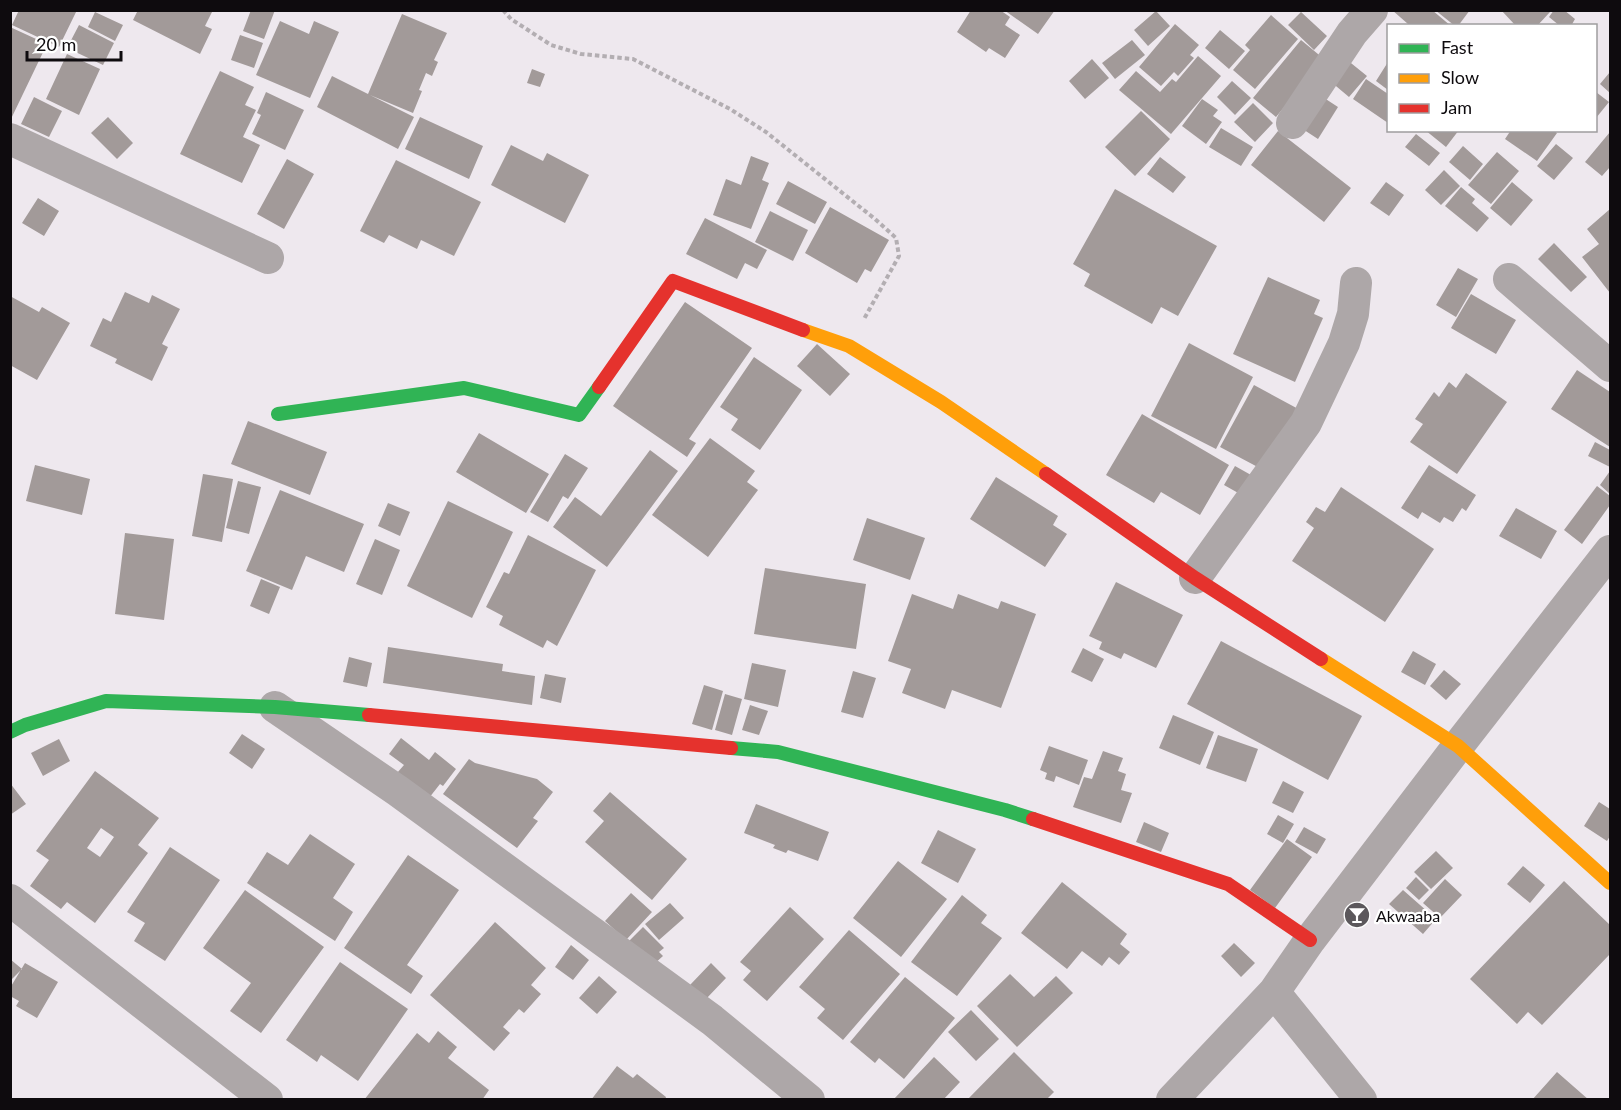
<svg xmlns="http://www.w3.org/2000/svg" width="1621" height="1110" font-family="Lato,sans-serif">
<rect width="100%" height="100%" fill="#eee8ee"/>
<!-- building -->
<path fill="#a29a99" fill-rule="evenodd" d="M19 10H77L59 47 12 25Z
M138 10H213L205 26 212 29 200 54 133 20Z
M251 10H275L264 39 243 31Z
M971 10H1000L1010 17 1005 25 1020 35 1005 58 989 48 986 52 957 32Z
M1004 10H1055L1038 34Z
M1392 10H1432L1451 26H1407L1408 24Z
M1435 10H1470L1458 26H1455Z
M1501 10H1549L1550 12 1537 26H1516Z
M1554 10H1564L1575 19 1571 26H1560L1549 17Z
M1156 11 1170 26 1148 46 1134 30Z
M95 12 123 25 115 41 88 27Z
M1301 12 1327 36 1314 50 1288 25Z
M402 14 447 33 434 60 438 62 432 76 426 73 419 90 422 91 413 113 370 95 414 117 398 149 317 107 332 76 368 94Z
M1271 15 1298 39 1255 89 1233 70 1250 50 1245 45Z
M280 21 309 34 314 21 339 32 310 98 256 75Z
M1175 24 1199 45 1190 55 1194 58 1178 76 1174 72 1161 86 1139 67Z
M79 25 114 43 103 65 67 48Z
M10 27 47 44 10 121Z
M1220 30 1245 51 1229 69 1205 48Z
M240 35 263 43 254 68 231 60Z
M1132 40 1145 55 1115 79 1102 63Z
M1301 40 1324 59 1276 117 1253 98Z
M67 54 100 69 79 115 46 99Z
M1341 55 1367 76 1349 97 1324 76Z
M1198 56 1221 76 1171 134 1119 90 1136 71 1160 92 1172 79 1176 82Z
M1092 59 1109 78 1085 99 1069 81Z
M1388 62V90L1376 81Z
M532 69 545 74 540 87 527 83Z
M220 71 254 87 245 105 256 110 243 137 260 145 242 183 180 154Z
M1610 72V93L1600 84Z
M1366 79 1388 94V123L1353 99Z
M1232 81 1251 98 1235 115 1217 97Z
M266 92 304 110 285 150 252 134 261 115 257 113Z
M1596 92 1609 102 1596 118Z
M1318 94 1338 107 1318 139 1298 126Z
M34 97 62 111 49 137 21 124Z
M1202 99 1218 110 1213 116 1222 122 1206 144 1182 126Z
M1253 103 1273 123 1255 142 1234 122Z
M1141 111 1170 139 1135 176 1105 147Z
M108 117 133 143 117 159 91 133Z
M420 117 483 146 469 179 405 149Z
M1221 128 1253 147 1241 166 1209 147Z
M1425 130H1459L1446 147Z
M1511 130H1553L1557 133 1537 161 1505 139Z
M1278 131 1351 188 1324 222 1251 165Z
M1610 132V167L1602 176 1585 162Z
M1416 134 1440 153 1429 166 1405 147Z
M1556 144 1573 158 1554 180 1537 166Z
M511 145 543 161 547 153 589 175 565 223 491 185Z
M1463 146 1483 164 1470 180 1449 162Z
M1497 152 1519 171 1491 204 1468 185Z
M751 156 769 163 762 180 769 183 751 229 713 215 726 179 741 185Z
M1160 157 1186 177 1173 193 1147 174Z
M287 159 314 174 284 229 257 214Z
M396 160 481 202 454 256 421 240 417 249 389 235 384 243 360 231Z
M1444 170 1460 186 1441 205 1425 190Z
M788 181 827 202 815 224 776 204Z
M1386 182 1404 195 1389 216 1370 203Z
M1512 182 1533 200 1511 226 1490 208Z
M1461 187 1475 199 1472 203 1489 218 1477 232 1445 206Z
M1115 189 1217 246 1178 316 1161 307 1152 324 1084 286 1090 274 1073 264Z
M38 198 59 211 44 236 22 223Z
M830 207 889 240 871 272 865 269 857 283 805 253Z
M1610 209V293L1582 257 1599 244 1587 229Z
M770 211 808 230 793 261 755 242Z
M705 218 767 250 757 269 745 263 737 279 686 254Z
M1554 243 1587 277 1571 292 1538 259Z
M1458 268 1478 279 1456 317 1436 305Z
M1268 277 1320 300 1314 314 1323 318 1295 382 1233 354Z
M125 292 149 303 152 295 180 309 162 344 168 347 152 381 115 363 117 359 90 346 103 318 111 322Z
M1471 294 1516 320 1496 354 1451 328Z
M10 296 39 312 42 307 70 323 37 380 10 365Z
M685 302 752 348 689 439 696 443 687 457 613 406Z
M1189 343 1253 377 1216 449 1151 416Z
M817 344 850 374 830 396 797 366Z
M754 357 802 390 760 450 731 430 738 419 720 407Z
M1577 370 1610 392V447L1551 409Z
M1466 373 1507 402 1457 474 1410 442 1423 424 1415 419 1434 392 1439 397 1449 382 1456 388Z
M1254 385 1302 411 1269 473 1220 447Z
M1142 414 1229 465 1200 515 1161 492 1154 503 1106 475Z
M248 421 327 452 310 495 231 464Z
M479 433 549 474 526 513 456 472Z
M710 438 755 471 747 482 758 490 708 557 652 515Z
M1595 442 1610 450V467L1588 456Z
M650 450 678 471 607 567 553 527 575 497 601 516Z
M565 454 588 468 568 499 563 496 548 522 530 512Z
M35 465 90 479 82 515 26 501Z
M1429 465 1476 495 1466 511 1462 508 1453 522 1444 517 1440 523 1422 512 1418 519 1401 508Z
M1235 466 1251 475 1240 494 1224 485Z
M1610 471V494L1600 485Z
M203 474 233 479 222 542 192 536Z
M996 477 1058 516 1053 525 1067 534 1045 567 970 519Z
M238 481 261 487 249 534 226 528Z
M1597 486 1610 496V505L1582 544 1564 530Z
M1341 487 1434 549 1385 622 1292 561 1314 528 1306 522 1316 507 1325 512Z
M280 490 364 524 344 572 306 556 292 590 246 571Z
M448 501 513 532 472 618 407 586Z
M388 503 410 512 400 536 378 526Z
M1516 508 1557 531 1541 559 1499 536Z
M867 518 925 538 910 580 853 560Z
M125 533 174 539 164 620 115 614Z
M528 535 596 570 557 646 547 640 543 648 499 625 503 616 486 607 504 572 509 574Z
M375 539 400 550 382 595 356 584Z
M765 568 866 584 856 649 754 634Z
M261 579 280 587 269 614 250 606Z
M1116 582 1183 615 1156 668 1124 653 1121 659 1099 649 1102 642 1089 636Z
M912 594 953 609 958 594 998 609 1001 601 1036 614 1001 708 952 690 945 709 902 693 911 669 888 661Z
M1221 641 1362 716 1328 780 1187 704Z
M388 647 503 664 502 671 535 676 532 705 383 683Z
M1083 648 1104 659 1092 682 1071 672Z
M1413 651 1436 664 1425 685 1401 672Z
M349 657 372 663 367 687 343 682Z
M752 663 786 670 778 707 744 699Z
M1444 670 1461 684 1446 700 1430 686Z
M853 671 876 678 863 718 841 712Z
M545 674 566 678 561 703 540 698Z
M704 685 723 691 712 730 692 724Z
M725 694 742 699 732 735 715 730Z
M750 705 768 711 759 735 742 730Z
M1173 715 1214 732 1200 765 1159 748Z
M242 734 265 749 252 769 229 753Z
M1218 735 1258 749 1246 782 1206 768Z
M401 738 429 760 435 752 456 769 443 786 440 784 429 798 397 773 404 765 389 754Z
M59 739 70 761 43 776 31 753Z
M1049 746 1088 760 1079 785 1056 776 1054 782 1045 779 1047 773 1040 770Z
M1103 751 1123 758 1118 771 1126 774 1121 790 1132 793 1121 823 1073 807 1084 777 1092 779Z
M469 759 475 763 537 779 553 792 533 818 538 821 517 848 443 794Z
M95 771 159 818 138 845 148 853 95 923 67 902 61 909 30 886 49 860 36 851ZM101 828 114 837 100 857 87 848Z
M1283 781 1304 792 1293 813 1272 803Z
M10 783 26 804 10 815Z
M610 792 687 859 652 900 585 842 604 821 593 811Z
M1599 802 1610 809V836L1607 841 1584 826Z
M756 804 829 832 818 861 788 850 786 853 773 848 775 845 744 833Z
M1278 815 1294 824 1283 843 1267 834Z
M1144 822 1169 833 1161 852 1136 842Z
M1304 827 1326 839 1317 854 1295 842Z
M938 830 976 849 958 883 921 863Z
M310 834 355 864 333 898 353 912 335 941 247 883 267 852 288 865Z
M1287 839 1312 857 1275 908 1250 890Z
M170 847 220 880 165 961 134 941 145 923 127 912Z
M1436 851 1453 868 1431 889 1414 872Z
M408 855 459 890 407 965 423 976 411 994 344 948Z
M898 861 947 899 901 957 853 918Z
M1523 866 1545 885 1530 903 1507 884Z
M1416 877 1429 890 1419 900 1406 888Z
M1445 879 1462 895 1440 918 1423 903Z
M1564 881 1610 925V954L1542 1025 1528 1012 1517 1024 1470 979Z
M1062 882 1127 934 1120 944 1130 952 1119 965 1109 957 1102 966 1082 951 1067 969 1021 933Z
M245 890 324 947 261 1033 230 1011 251 983 203 948Z
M1403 890 1436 919 1423 934 1389 904Z
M631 893 652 912 626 940 605 921Z
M962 895 987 915 981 923 1002 938 957 996 911 962Z
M670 903 684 918 659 940 645 924Z
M790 907 824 939 767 1001 743 980 751 971 740 962Z
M495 922 546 968 531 985 541 994 524 1013 519 1009 503 1027 510 1033 494 1051 430 995Z
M643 927 664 948 659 952 663 956 653 965 629 941Z
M849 930 900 974 843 1040 817 1018 825 1009 799 987Z
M1234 943 1255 963 1241 977 1221 956Z
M571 945 589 960 573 980 555 967Z
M10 959 22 969 12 979 10 977Z
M340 962 408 1009 358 1081 321 1055 317 1062 286 1040Z
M25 963 58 982 37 1018 16 1006 19 1001 10 996V988Z
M711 963 726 978 706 999 690 985Z
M1010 974 1034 997 1056 976 1073 993 1017 1047 977 1006Z
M599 976 617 992 597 1014 579 998Z
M905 977 955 1018 904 1079 879 1058 875 1063 850 1042Z
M971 1010 999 1039 976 1061 948 1032Z
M438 1031 457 1047 448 1058 489 1090 482 1100H364L417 1033 429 1043Z
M1014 1052 1054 1092 1046 1100H967Z
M934 1057 960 1082 943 1100H893Z
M617 1066 633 1078 637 1074 666 1097 665 1100H591Z
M1557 1072 1589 1100H1532Z"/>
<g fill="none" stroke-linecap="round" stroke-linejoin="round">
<!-- path -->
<path stroke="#b3aeb2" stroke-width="4" stroke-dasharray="4.5 3" stroke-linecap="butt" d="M503 10 511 19 551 45 581 54 633 59 730 109 766 132 875 219 896 238 899 256 864 319"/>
<!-- street -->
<path stroke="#ada7a8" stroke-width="32" d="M1292 123 1352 33 1372 10
M10 139 268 258
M1509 279 1610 366
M1195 578 1306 423 1344 343 1353 314 1356 283
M275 707 398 791 712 1020 809 1100
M10 900 267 1100
M1274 992 1361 1100
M1172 1100 1274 992 1310 940 1458 746 1610 551"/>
<!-- fast -->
<path stroke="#30b455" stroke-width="14" d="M278 414 464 388 579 415 599 387
M10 732 25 725 106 701 275 707 369 715
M731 748 778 752 1005 810 1033 819"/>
<!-- slow -->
<path stroke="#ff9f0a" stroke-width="14" d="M803 330 849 346 941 402 1046 474
M1321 659 1458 746 1610 883"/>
<!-- jam -->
<path stroke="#e5322d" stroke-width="14" d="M599 387 673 281 803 330
M1046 474 1195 578 1321 659
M369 715 731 748
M1033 819 1228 884 1310 940"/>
</g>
<!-- icons -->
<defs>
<g id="bar-disc" transform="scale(1.35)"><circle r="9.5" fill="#5c585c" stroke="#fff"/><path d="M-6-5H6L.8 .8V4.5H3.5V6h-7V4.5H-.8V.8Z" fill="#fff"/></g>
</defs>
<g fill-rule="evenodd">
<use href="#bar-disc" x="1357" y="915"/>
</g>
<g text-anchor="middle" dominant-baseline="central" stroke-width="4.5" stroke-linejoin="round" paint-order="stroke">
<!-- poi labels -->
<g font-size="16" fill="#0e0b0e" stroke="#fff" text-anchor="start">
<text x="1376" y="915">Akwaaba</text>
</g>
</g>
<!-- border -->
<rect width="1621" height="1110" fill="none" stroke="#0e0b0e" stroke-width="24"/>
<!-- legend -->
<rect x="1387" y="24" width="210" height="108" fill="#ffffff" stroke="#9f9d9f" stroke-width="1.5"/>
<rect x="1399" y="44" width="30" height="9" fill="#30b455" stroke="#9f9d9f" stroke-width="1.5"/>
<text x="1441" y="54" font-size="18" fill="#0e0b0e">Fast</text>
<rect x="1399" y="74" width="30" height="9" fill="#ff9f0a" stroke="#9f9d9f" stroke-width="1.5"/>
<text x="1441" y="84" font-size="18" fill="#0e0b0e">Slow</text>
<rect x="1399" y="104" width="30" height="9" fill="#e5322d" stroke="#9f9d9f" stroke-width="1.5"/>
<text x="1441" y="114" font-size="18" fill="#0e0b0e">Jam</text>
<!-- scale -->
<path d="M27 51v9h94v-9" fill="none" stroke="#0e0b0e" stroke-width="3"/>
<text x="36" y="51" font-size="18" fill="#0e0b0e" stroke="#ffffff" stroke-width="4.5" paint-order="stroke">20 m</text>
</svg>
